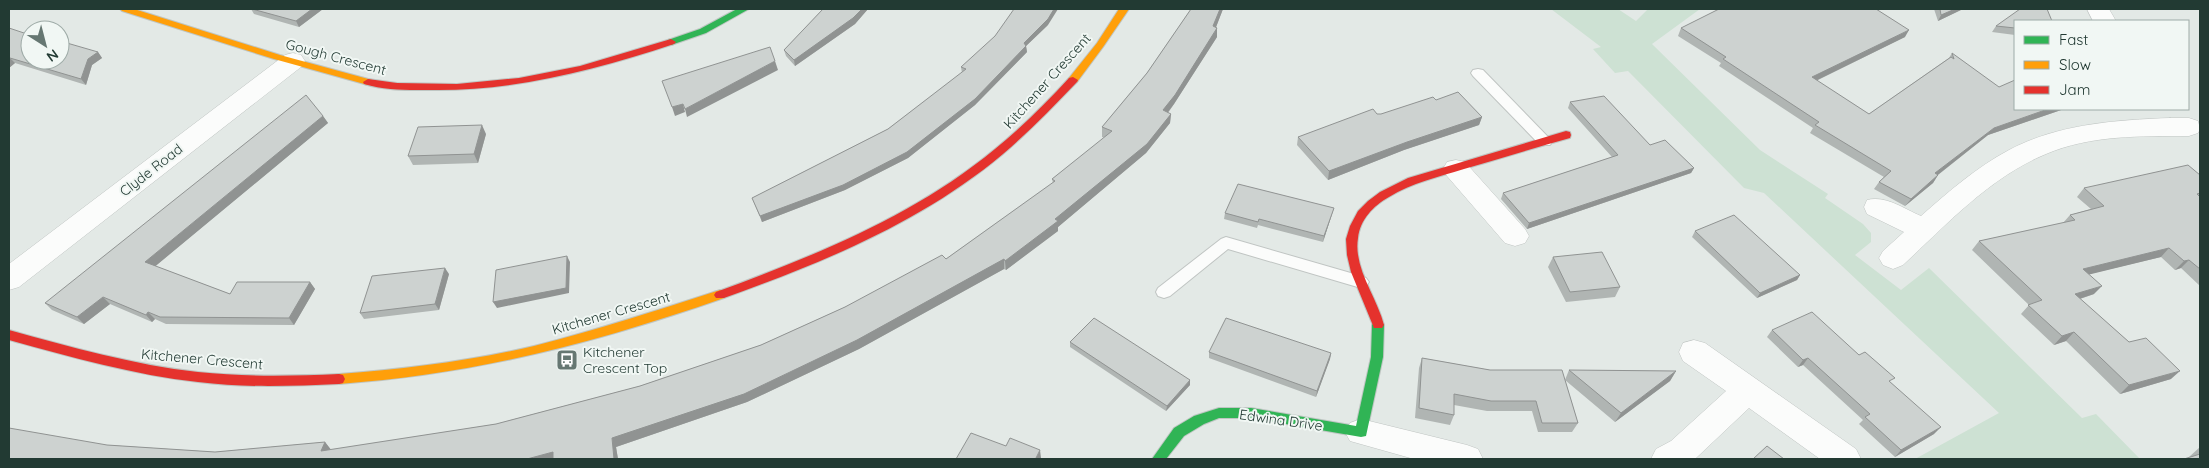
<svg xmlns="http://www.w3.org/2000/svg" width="2209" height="468" font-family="Quicksand,sans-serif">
<rect width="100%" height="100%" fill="#e3e9e6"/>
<!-- green -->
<path fill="#cde1d3" d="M1551 9H1618L1636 21 1648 9H1700L1652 44 1760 150 1828 194 1825 198 1863 224 1871 233V242L1855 255 1901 290 1929 268 2082 418 2096 414 2140 459H1915L1999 413 1764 193 1744 188 1628 71 1615 73 1593 49 1601 47Z"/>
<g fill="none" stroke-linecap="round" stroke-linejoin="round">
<!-- lane casing -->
<g stroke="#c0c5c3" stroke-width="2">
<path id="lane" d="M1478 69 1483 70 1550 139 1552 142 1550 145H1540L1473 76 1471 73 1473 70Z
M1226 237 1361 276 1366 278 1369 282 1366 286 1361 288 1228 249 1170 296 1164 298 1158 296 1156 292 1158 288 1221 239Z"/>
</g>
<!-- street casing -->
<g stroke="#c0c5c3" stroke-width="1">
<path id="street" d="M2087 9H2109L2116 21H2093Z
M293 53 301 55 305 61 301 67 19 287 9 290V264L285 55Z
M2170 118H2189L2198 121 2200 129 2198 133 2189 136C2142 136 2090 135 2046 154 1990 177 1946 225 1903 265L1893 269 1883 265 1879 258 1883 251 1904 232 1867 214 1864 207 1867 200C1886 195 1904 209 1921 216 1948 192 1977 167 2009 150 2058 124 2116 120 2170 118Z
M1456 160 1465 162 1525 229 1529 236 1525 243 1515 246 1505 243 1447 176 1443 169 1447 162Z
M1694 340 1705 343 1856 449 1861 459H1820L1749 408 1695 459H1651L1656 449 1671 441 1726 391 1683 361 1679 352 1683 343Z
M1361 419 1467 445 1478 449 1483 459H1414L1350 441 1345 432 1350 423Z"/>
</g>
<!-- fast casing -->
<g stroke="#bfc6c3" stroke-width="2">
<path id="fast" d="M737 9H749L706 33 671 45 666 42 668 40 700 29Z
M1378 320 1382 322 1384 325 1383 357 1366 436 1361 437 1251 418H1219L1204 424 1184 436 1166 459H1152L1174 428 1194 416 1219 408H1251L1356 426 1371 357 1372 325 1374 322Z"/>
</g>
<!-- slow casing -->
<g stroke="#bfc6c3" stroke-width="2">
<path id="slow" d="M120 9H134L280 55 372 80 373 82 368 85 274 59 122 11Z
M1119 9H1129L1103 47 1077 82H1069L1068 80 1069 78 1097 43Z
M720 290 724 292 726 295 724 298C595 343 476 374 339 384L335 383 333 379 335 375 339 374C405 369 470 361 534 346 597 330 658 310 720 290Z"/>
</g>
<!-- jam casing -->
<g stroke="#bfc6c3" stroke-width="2">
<path id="jam" d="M671 39 676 42 674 44C595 70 516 91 432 90 409 90 387 91 364 84L363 82 368 79 397 83 457 84 519 78 580 66Z
M1073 77 1078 80 1077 82C1053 107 1029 132 1003 154 922 222 822 263 724 298H716L714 295 716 292C814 256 914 216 995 149 1022 127 1046 103 1069 78Z
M1566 131 1570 132 1571 135 1570 138C1534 148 1499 159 1464 169 1438 177 1412 183 1389 197 1373 206 1360 220 1358 238 1353 268 1377 297 1384 325L1382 328H1374L1351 272 1347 255 1346 239 1350 226 1358 211 1368 201 1380 192 1408 178Z
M9 330C71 347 134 365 198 372 245 377 292 376 339 374L343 375 345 379 343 383 339 384C292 386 245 388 198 382 134 375 71 357 9 340Z"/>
</g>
<!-- lane -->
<use href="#lane" fill="#fbfcfb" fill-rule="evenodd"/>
<!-- street -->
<use href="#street" fill="#fbfcfb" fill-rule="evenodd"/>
<!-- fast -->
<use href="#fast" fill="#30b455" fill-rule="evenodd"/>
<!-- slow -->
<use href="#slow" fill="#ff9f0a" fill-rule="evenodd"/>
<!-- jam -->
<use href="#jam" fill="#e5322d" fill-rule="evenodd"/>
</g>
<!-- wall -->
<path fill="#b0b5b3" d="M251 9H323L299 27 254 14Z
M823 9H868L855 24 795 66 786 56 784 50Z
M1191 9H1223L1216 27 1217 28V37L1174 104 1168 113 1171 114 1170 123 1146 153 1058 227V231L1006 270 1004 269 859 349 747 402 616 447 618 459H9L107 445 215 452 325 442 331 450 496 424 640 386 761 345 845 307 946 259 1053 183 1052 179 1105 138 1102 137V127L1147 73Z
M1934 9H1963L1938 21Z
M2015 21V35L1992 32 1996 26Z
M1048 25 1026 46 1027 52 975 105 908 158 845 190 762 222 752 198 888 129 962 73 961 67Z
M9 28 30 60 98 52 102 58 92 65 86 85 15 63 9 68Z
M1681 28 1905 37 1816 81 1869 114 1949 58 1952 53 2015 109H2064L1988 135 1938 175 1933 183 1905 206 1874 189 1879 182 1884 177 1810 133 1813 128 1719 66 1721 63 1678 36Z
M1436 100 1482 117 1479 125 1404 150 1328 180 1297 145 1298 137 1377 114H1381Z
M1570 102 1694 168 1691 173 1527 229 1501 199 1503 193 1612 157 1568 108Z
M323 116 328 123 155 266 230 294 310 282 315 289 294 325 166 324 155 319 152 322 110 304 84 324 52 310 45 303Z
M486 134 478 163 413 165 408 156Z
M2200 175V286L2181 268 2175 270 2161 257 2089 274 2094 294 2080 299 2171 379 2120 394 2066 341 2054 345 2021 314 2029 305 1972 250 1979 241 2063 223 2070 215 2091 209 2077 197 2084 188Z
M1334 208 1323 242 1258 225 1257 228 1224 219 1225 213Z
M1695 231 1800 275 1797 280 1757 298 1692 237Z
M1553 257 1620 287 1615 297 1566 302 1548 267Z
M449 274 439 310 364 319 360 313Z
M1772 330 1859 355 1891 383 1934 434 1895 457 1859 424 1863 420 1803 365 1798 367 1767 337Z
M1070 342 1190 385 1166 411 1070 347Z
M1209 352 1331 353 1330 359 1316 397 1209 358Z
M1422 358 1490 370 1565 380 1569 370 1676 371 1670 381 1615 422 1565 380 1578 423 1572 432H1538L1532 411H1487L1454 405V415L1450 425 1415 418 1419 368Z
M2200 447V459L2189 457Z"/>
<!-- shaded-wall -->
<path fill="#909392" d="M312 9H323L299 27 296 21Z
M862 9H868L855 24 795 66 794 60Z
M1054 9H1058L1048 25 1026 46 1027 52 975 105 908 158 845 190 762 222 760 216 1024 43Z
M1220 9H1223L1213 35 1217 28V37L1174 104 1162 120 1163 110 1213 26Z
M1955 9H1963L1938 21 1941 15Z
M1909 30 1905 37 1807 85 1812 77Z
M98 52 102 58 92 65 86 85 81 79 88 59Z
M9 58H10L15 63 9 68Z
M775 61 778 70 687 117 685 109Z
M683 104 685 112 675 116 672 107Z
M2048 109H2064L1988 135 1930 181 1935 173 1994 128Z
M1171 114 1170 123 1146 153 1058 227V231L1006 270 1005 261 1055 219Z
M323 116 328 123 152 269 145 262Z
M1482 117 1479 125 1404 150 1328 180 1329 171 1407 142Z
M482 125 486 134 478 163 474 154Z
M1694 168 1691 173 1527 229 1529 223Z
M1938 175 1933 183 1905 206 1911 199Z
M1334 208 1332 214 1323 242 1324 236Z
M2169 248 2161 257 2075 278 2083 269Z
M567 256 570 262 569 293 497 308 493 302Z
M1004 259V269L859 349 747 402 616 447 618 459H614L612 438Z
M2189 260 2181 268 2175 270 2184 261Z
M445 268 449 274 439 310 435 304Z
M1800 275 1797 280 1757 298 1760 293Z
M310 282 315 289 294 325 289 318Z
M2102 286 2094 294 2067 303 2075 294Z
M103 297 110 304 84 324 77 317Z
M148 312 155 319 152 322 146 315Z
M2074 332 2066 341 2054 345 2062 336Z
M1331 353 1330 359 1316 397 1317 391Z
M1808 358 1803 365 1798 367 1803 360Z
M1676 371 1670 381 1615 422 1621 413Z
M2180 371 2171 379 2120 394 2129 385Z
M1190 380V385L1166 411 1167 406Z
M1941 427 1934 434 1895 457 1901 450Z
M325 442 332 451H321Z
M1040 450 1041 458 1040 459 1036 458Z
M553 452 558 459H527Z"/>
<!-- building -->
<path fill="#cdd2d0" stroke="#909392" d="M252 9H312L296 21Z
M823 9H862L853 18 794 60 784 50Z
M1014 9H1054L1048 19 1024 43 1026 46 975 99 907 152 843 185 760 216 752 198 888 129 966 69 961 67 995 36Z
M1191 9H1220L1213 26 1217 28 1175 95 1163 110 1171 114 1147 144 1055 219 1058 221 1005 261 1004 259 857 340 744 394 612 438 614 459H553V452L527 459H9V428L107 445 215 452 325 442 321 451 496 424 640 386 761 345 845 307 942 255 946 259 1055 181 1052 179 1112 131 1102 127 1147 73Z
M1719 9H1876L1909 30 1812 77 1869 114 1951 57 1954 59 1952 53 1999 87 2015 80V109H2048L1994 128 1935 173 1938 175 1911 199 1879 182 1891 171 1815 125 1819 122 1723 59 1726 57 1681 28Z
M1940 9H1955L1941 15Z
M2020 9H2047L2052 21H2015V28L1996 26Z
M9 28 30 35V60H60V41L98 52 88 59 81 79 10 58H9Z
M770 47 775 61 685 109 683 104 672 107 662 81Z
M1458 92 1482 117 1407 142 1329 171 1298 137 1373 109 1377 114H1381L1433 97 1436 100Z
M306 95 323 116 145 262 230 294 237 282H310L289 318 160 317 148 312 146 315 103 297 77 317 45 303Z
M1604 96 1650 145 1665 140 1694 168 1529 223 1503 193 1618 155 1570 102Z
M482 125 474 154 408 156 418 127Z
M2188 165 2200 175V193L2197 194 2200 197V269L2189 260 2184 261 2169 248 2083 269 2102 286 2075 294 2129 342 2146 338 2180 371 2129 385 2074 332 2062 336 2028 305 2042 300 1979 241 2075 220 2070 215 2104 206 2084 188Z
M1238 184 1334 208 1324 236 1259 219 1258 222 1225 213Z
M1734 215 1800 275 1760 293 1695 231Z
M1602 252 1620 287 1570 292 1553 257Z
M567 256 566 288 493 302 496 270Z
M445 268 435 304 360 313 372 276Z
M1812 312 1859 355 1865 352 1895 378 1889 381 1941 427 1901 450 1865 417 1870 414 1808 358 1803 360 1772 330Z
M1094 318 1190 380 1167 406 1070 342Z
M1226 318 1331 353 1317 391 1209 352Z
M1422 358 1490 370H1562L1578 423H1542L1536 401H1491L1454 394V415L1419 408Z
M1569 370 1676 371 1621 413Z
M971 433 1006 446 1010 438 1040 450 1036 458 1040 459H956Z
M1767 446 1784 459H1753Z
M2200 454V459H2184Z"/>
<!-- icons -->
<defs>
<g id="bus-square" transform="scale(1.125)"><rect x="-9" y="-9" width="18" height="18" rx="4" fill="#667772" stroke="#f1f7f4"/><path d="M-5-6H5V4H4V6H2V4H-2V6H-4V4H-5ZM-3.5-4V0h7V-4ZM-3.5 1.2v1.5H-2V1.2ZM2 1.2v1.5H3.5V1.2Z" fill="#fff"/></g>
</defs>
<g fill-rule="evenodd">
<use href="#bus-square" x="567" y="360"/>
</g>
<g text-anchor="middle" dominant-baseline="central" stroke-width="4" stroke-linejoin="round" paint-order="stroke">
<!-- street labels -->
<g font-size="14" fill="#223a33" stroke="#f1f7f4">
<text transform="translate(336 57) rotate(15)">Gough Crescent</text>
<text transform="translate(1047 81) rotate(-48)">Kitchener Crescent</text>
<text transform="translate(151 170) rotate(-38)">Clyde Road</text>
<text transform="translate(611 313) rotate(-16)">Kitchener Crescent</text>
<text transform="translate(202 359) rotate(5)">Kitchener Crescent</text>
<text transform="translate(1281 420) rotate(8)">Edwina Drive</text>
</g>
<!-- poi labels -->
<g font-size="14" fill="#223a33" stroke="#f1f7f4" text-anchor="start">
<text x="583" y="352">Kitchener<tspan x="583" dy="16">Crescent Top</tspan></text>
</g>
</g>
<!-- border -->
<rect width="2209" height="468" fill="none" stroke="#223a33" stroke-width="20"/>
<!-- legend -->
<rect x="2014" y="20" width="175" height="90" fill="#f1f7f4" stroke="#9eaba7"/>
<rect x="2024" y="36" width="25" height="8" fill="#30b455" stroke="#9eaba7"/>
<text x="2059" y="45" font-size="15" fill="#223a33">Fast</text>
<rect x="2024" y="61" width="25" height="8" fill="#ff9f0a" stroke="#9eaba7"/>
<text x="2059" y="70" font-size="15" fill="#223a33">Slow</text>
<rect x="2024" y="86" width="25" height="8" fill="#e5322d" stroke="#9eaba7"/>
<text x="2059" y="95" font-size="15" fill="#223a33">Jam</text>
<!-- north arrow -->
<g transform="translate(45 45) rotate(144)"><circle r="24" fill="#f1f7f4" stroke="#9eaba7"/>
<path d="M0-4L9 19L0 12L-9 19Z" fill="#667772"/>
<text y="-8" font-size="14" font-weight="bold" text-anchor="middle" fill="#223a33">N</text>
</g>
</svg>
